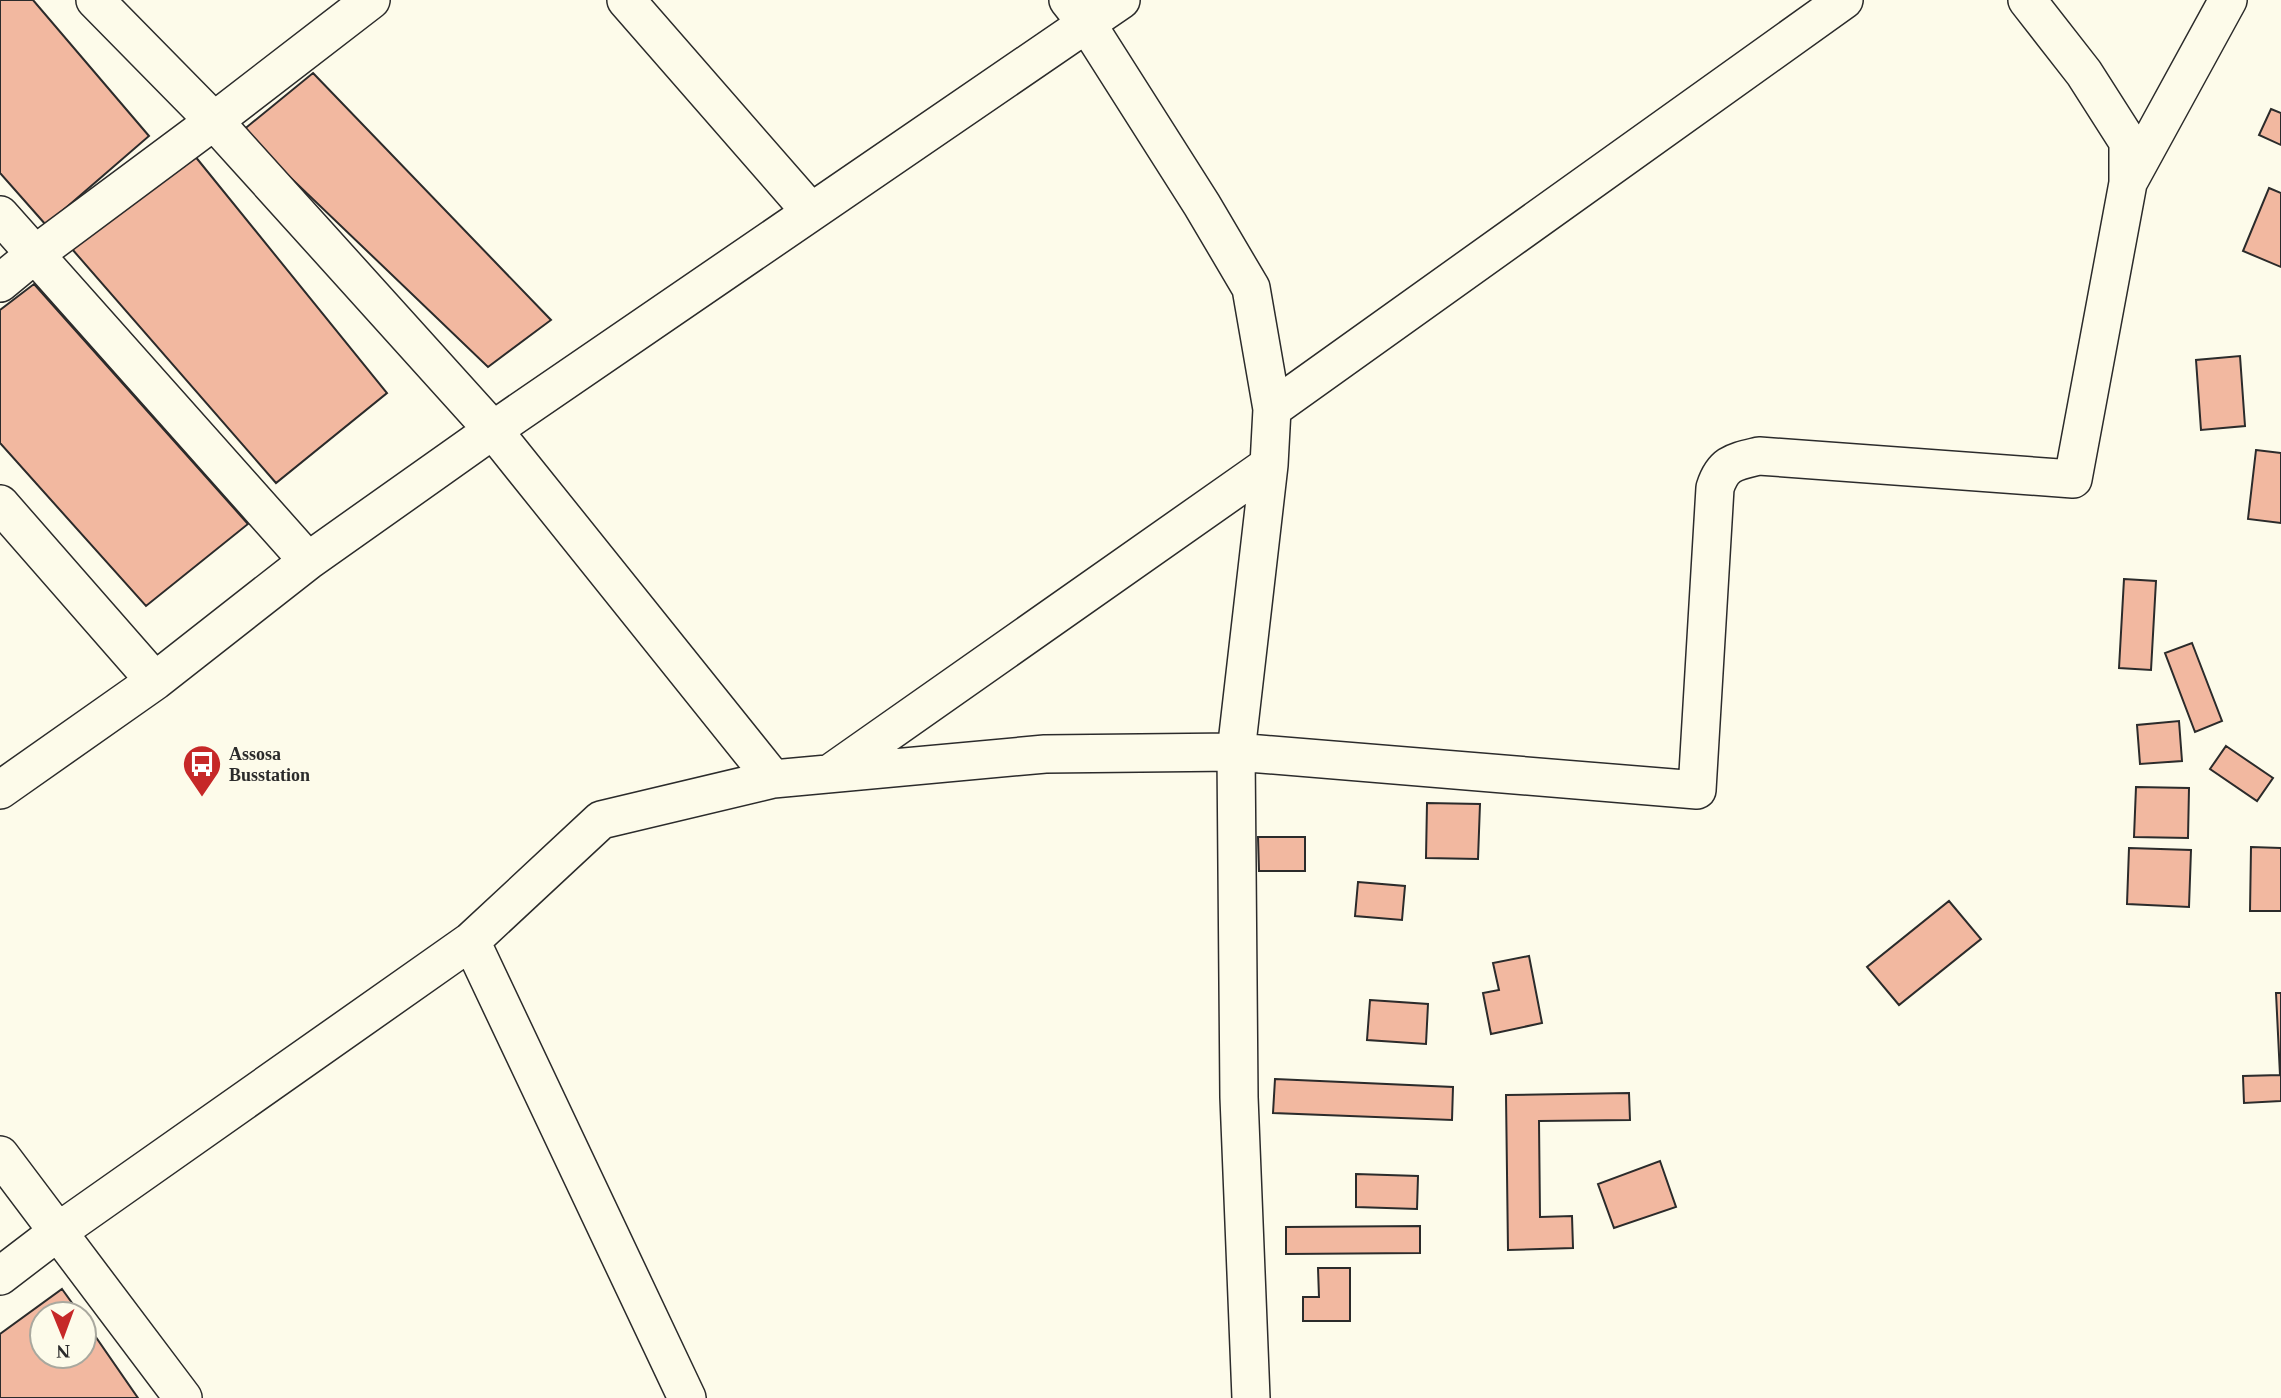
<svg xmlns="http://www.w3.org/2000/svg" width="2281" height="1398" font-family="'Times New Roman',serif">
<rect width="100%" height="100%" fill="#fdfbea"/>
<!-- building -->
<path fill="#f2b8a0" stroke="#2b2b2b" stroke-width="2" d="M0 0H33L149 136 46 225 0 173Z
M313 73 551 320 488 367 242 131Z
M2271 109 2281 113V145L2259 135Z
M190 150 387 393 276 483 72 249Z
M2269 188 2281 193V267L2243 251Z
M34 284 248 524 146 606 0 443V310Z
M2240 356 2245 426 2201 430 2196 360Z
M2256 450 2281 453V523L2248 519Z
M2124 579 2156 581 2151 670 2119 668Z
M2192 643 2222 721 2195 732 2165 653Z
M2179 721 2182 761 2140 764 2137 725Z
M2226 746 2273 778 2257 801 2210 769Z
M2136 787 2189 788 2188 838 2134 837Z
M1427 803 1480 804 1478 859 1426 858Z
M1258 837H1305V871H1259Z
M2251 847 2281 848V911H2250Z
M2129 848 2191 850 2189 907 2127 904Z
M1358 882 1405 886 1402 920 1355 916Z
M1949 901 1981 939 1899 1005 1867 967Z
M1529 956 1542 1023 1491 1034 1483 993 1499 990 1493 963Z
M2276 993H2281V1101L2244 1103 2243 1076 2280 1075Z
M1370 1000 1428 1004 1426 1044 1367 1040Z
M1275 1079 1453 1087 1452 1120 1273 1113Z
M1629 1093 1630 1120 1539 1121 1540 1217 1572 1216 1573 1248 1508 1250 1506 1095Z
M1660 1161 1676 1207 1614 1228 1598 1184Z
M1356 1174 1418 1176 1417 1209 1356 1207Z
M1420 1226V1253L1286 1254V1227Z
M1318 1268H1350V1321H1303V1297H1319Z
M62 1289 80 1314H42V1356H84V1320L138 1398H0V1334Z"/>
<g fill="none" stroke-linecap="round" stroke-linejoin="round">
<!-- minor casing -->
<g stroke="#2b2b2b" stroke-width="40">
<path id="minor" d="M95 0 214 121 493 430 773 779
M626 0 811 212
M1068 0 1087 24 1202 205 1251 288 1272 409 1269 465 1236 752 1239 1097 1251 1398
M2130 179 2228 0
M0 215 308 561
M0 283 34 255 214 121 371 0
M1272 409 1844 0
M0 504 155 681
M832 772 1269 465
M0 790 155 681 308 561 493 430 1121 0
M471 941 687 1398
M0 1155 183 1398
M0 1276 59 1231 471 941 601 820 773 779 1045 754 1236 752 1697 790 1715 488C1723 463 1734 462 1759 456L2073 479 2128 183V142L2084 73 2027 0"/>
</g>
<!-- minor -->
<use href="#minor" stroke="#fdfbea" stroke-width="37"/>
</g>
<!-- icons -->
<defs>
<g id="bus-pin" transform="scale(2.0125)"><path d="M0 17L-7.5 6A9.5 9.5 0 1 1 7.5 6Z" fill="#c62828" stroke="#fdfbea"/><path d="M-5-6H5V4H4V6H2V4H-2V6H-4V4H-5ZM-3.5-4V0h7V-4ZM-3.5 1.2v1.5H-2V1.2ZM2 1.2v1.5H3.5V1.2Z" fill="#fff"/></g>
</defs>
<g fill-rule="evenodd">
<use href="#bus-pin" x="202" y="764"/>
</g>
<g text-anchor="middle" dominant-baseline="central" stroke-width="5" stroke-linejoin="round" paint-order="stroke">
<!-- poi labels -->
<g font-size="18" font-weight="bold" fill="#2b2b2b" stroke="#fdfbea" text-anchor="start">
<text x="229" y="754">Assosa<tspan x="229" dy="21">Busstation</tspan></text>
</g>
</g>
<!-- north arrow -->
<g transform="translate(63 1335) rotate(179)"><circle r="33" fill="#fdfbea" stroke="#a9a89e" stroke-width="2"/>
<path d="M0-5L12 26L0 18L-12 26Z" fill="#c62828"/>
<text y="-10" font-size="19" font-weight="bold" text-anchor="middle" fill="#2b2b2b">N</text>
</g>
</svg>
